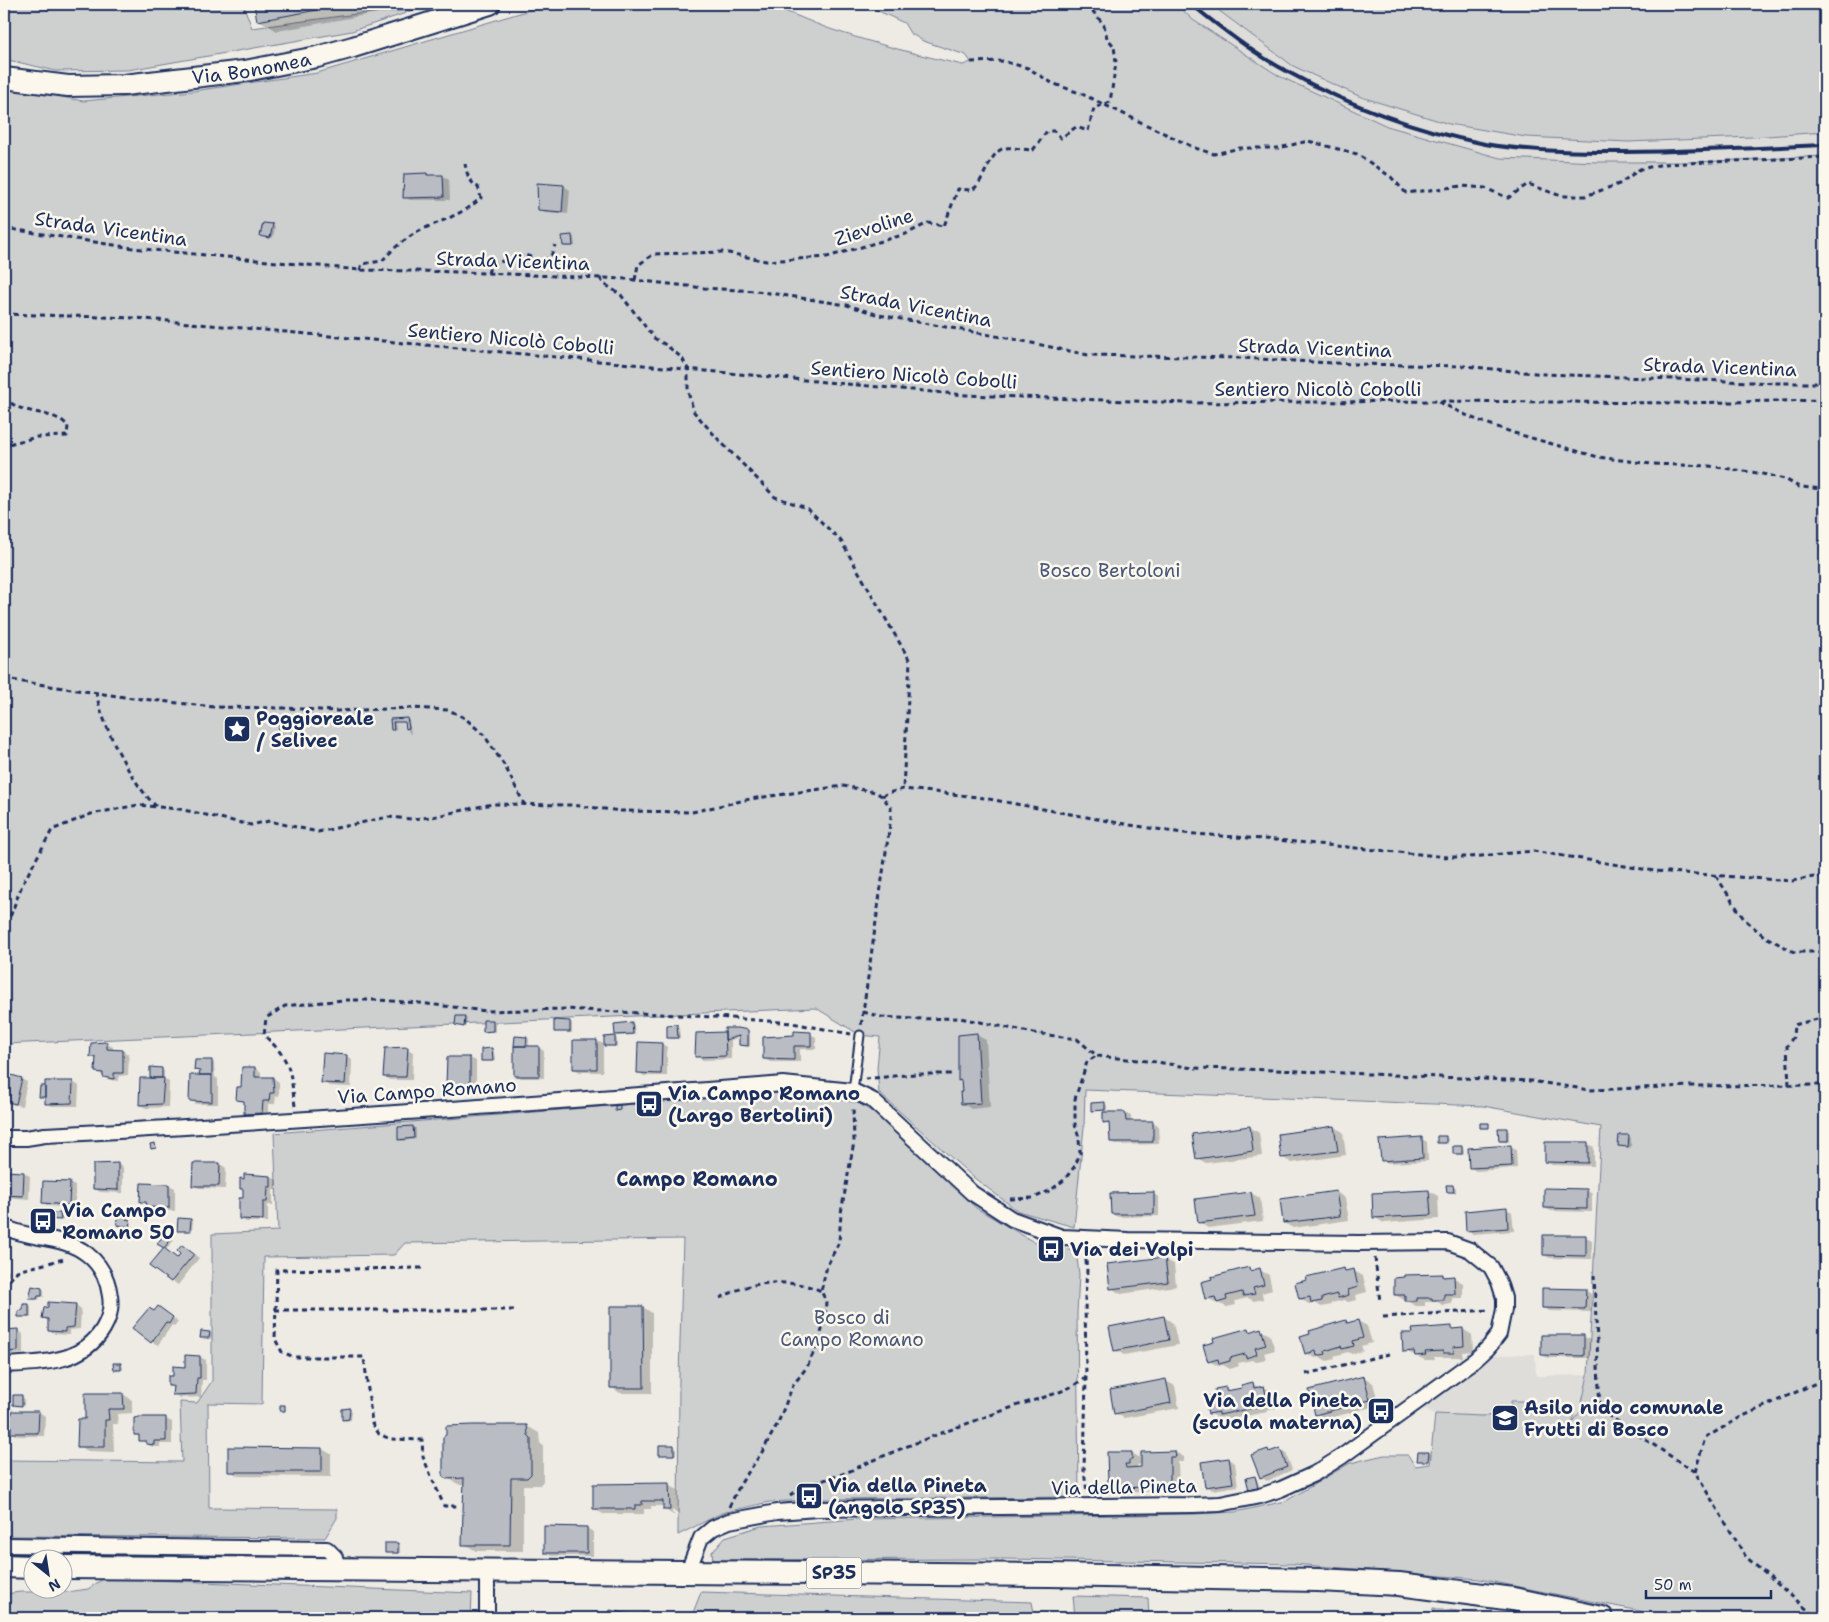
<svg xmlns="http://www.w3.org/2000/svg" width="1829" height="1622" font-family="'Shantell Sans',sans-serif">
<rect width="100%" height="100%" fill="#eeebe4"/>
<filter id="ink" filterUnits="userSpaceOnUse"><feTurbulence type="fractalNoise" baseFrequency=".02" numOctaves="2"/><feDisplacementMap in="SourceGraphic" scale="10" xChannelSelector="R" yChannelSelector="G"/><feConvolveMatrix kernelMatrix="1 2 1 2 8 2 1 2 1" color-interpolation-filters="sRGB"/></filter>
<g filter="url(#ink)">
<!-- built -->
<path fill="#deddda" d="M1176 4H1210L1293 66 1361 97 1449 124 1526 137 1628 142 1752 137 1825 132V156L1697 162H1597L1501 158 1387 126 1279 76 1193 20Z
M1535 1354 1536 1376 1588 1375 1580 1412 1571 1423 1432 1447 1435 1414 1424 1409 1492 1355Z"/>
<!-- green -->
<path fill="#cecfcf" stroke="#747f96" d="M4 4H243L252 28 356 14 415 10 352 31 128 70 56 71 4 59Z
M570 4H762C787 10 809 22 833 30 876 44 919 55 963 65L971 62 966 55 923 41 910 33 904 23 864 4H1176L1193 20 1279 76 1387 126 1500 158 1597 162H1697L1825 156V1618H1664L1640 1611 1479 1579 1293 1564 1005 1559 713 1560 712 1552 725 1537 761 1526 858 1519 1194 1514 1235 1512 1286 1501 1350 1463 1384 1455H1408L1415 1466 1430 1464 1435 1414 1481 1416 1511 1415V1401H1526V1405H1535V1414L1574 1413 1572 1422 1580 1412 1588 1375 1601 1127 1483 1106 1085 1090 1084 1127 1074 1227 1018 1211 973 1177 879 1093 877 1068 880 1037 860 1035 816 1008 4 1044V86L83 101 193 91 317 73 530 10Z
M1210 4H1825V132L1752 137 1628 142 1526 137 1449 124 1361 97 1293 66Z
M784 1092 812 1095 858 1103 882 1118 976 1208 1039 1245 1076 1250 1079 1274 1077 1313 1079 1497 827 1499 769 1502 722 1513 678 1535 679 1377 683 1239 405 1243 394 1255 264 1257 262 1404 208 1403 209 1508 337 1509V1518L325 1538 4 1536V1460L182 1462 180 1402 197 1403 212 1381V1234L278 1231 274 1133Z
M104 1578 472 1593 471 1618H4V1594L21 1592H67L88 1589Z
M701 1592 1032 1602 1035 1618H691Z
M1073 1596 1148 1598 1149 1618H1075Z
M1433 1608 1512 1618H1432Z"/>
<!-- shadow -->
<path fill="#0003" fill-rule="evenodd" d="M256 4H376L377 13 277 31 259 20Z
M427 174 431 176H443L449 180 450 200H410L404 197Z
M564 186 570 190 568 214 545 212 539 209Z
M272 225 275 227 273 238 264 236Z
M571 236 574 237 575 246 567 247 564 246Z
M407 719 409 720 411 734 409 733 406 722H395L396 730 392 729 391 720Z
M292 724 295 725 294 739 279 737Z
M465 1017 467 1019 466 1026 458 1024Z
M484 1021 495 1022V1032L484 1031Z
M570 1022 572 1023V1033L556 1031Z
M632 1023 634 1025 635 1035 619 1036 616 1035Z
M677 1025 679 1027 680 1038 671 1039 669 1037Z
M747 1031 750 1032V1047L740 1045 741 1037 731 1040V1059L702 1060 697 1056V1034Z
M810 1034 816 1037V1049H800V1062H770L765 1059Z
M977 1035 986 1040 990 1107 971 1109 962 1103 963 1082 960 1080Z
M517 1037 527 1038 529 1039V1047H538L544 1051V1078H521L516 1075Z
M614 1037 617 1039V1047L606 1045Z
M574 1041H597L603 1044V1072H580L574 1069Z
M92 1044H107L113 1047V1050L123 1051 129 1055 128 1075 119 1076V1081L110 1080 96 1071 97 1060 91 1056Z
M662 1044 667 1047V1076H644L638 1072Z
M407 1049 413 1052 412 1080H390L384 1076Z
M492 1050 494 1051 495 1061 482 1060Z
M346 1056 352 1059 351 1087 329 1086 323 1082Z
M448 1058H470L476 1061V1089L453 1088 447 1085Z
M212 1061 214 1063 215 1077 218 1079V1104H196L191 1100 205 1076 201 1071 196 1070Z
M244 1068H255L261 1072V1078H273L279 1082V1096H276L275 1104H268V1116L251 1117 246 1114V1103L238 1099 242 1088Z
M161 1069 164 1071V1079L169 1082 168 1107 146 1108 140 1105 151 1079Z
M4 1074 21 1079 27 1082 22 1106 4 1103Z
M73 1082 79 1086 78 1106H52L46 1103V1098L40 1096Z
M1104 1104 1107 1105V1113H1125L1131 1116V1122H1152L1158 1125 1159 1144 1117 1145 1111 1142V1125L1105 1122V1111L1092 1110Z
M413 1127 416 1128V1139L402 1141 400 1139 399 1128Z
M1250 1127 1259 1133 1262 1156 1206 1163 1197 1158Z
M1334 1127 1343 1132 1346 1155 1292 1163 1283 1158Z
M1506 1130 1509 1131V1142H1502L1500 1141Z
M1445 1137 1448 1139V1144L1439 1143Z
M1629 1137 1631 1138V1148L1619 1145Z
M1422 1139 1427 1142 1428 1161 1388 1163 1382 1160Z
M1588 1144 1594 1147V1166L1552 1165 1546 1162Z
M1510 1146 1516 1150 1517 1168 1476 1171 1471 1168Z
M1462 1148 1464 1149V1155L1454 1154Z
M117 1164 123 1167V1193L100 1192 94 1188Z
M220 1164 226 1168 225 1189 199 1188 193 1185Z
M4 1172 24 1173 30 1176 29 1199 4 1197Z
M271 1177 277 1180V1190H273V1205H268V1222H246L240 1218 245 1200Z
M69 1183 75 1186V1208L49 1206 43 1203Z
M142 1184 169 1185 175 1188V1211L154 1210 148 1206 142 1201Z
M1448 1186 1456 1187V1193L1448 1192Z
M1587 1190 1592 1194V1212L1551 1211 1545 1208Z
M1429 1191 1438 1196 1439 1219 1384 1223 1374 1217Z
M1336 1192 1345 1198 1349 1220 1293 1228 1284 1223Z
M1251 1193 1260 1198 1263 1221 1208 1228 1199 1222 1196 1200Z
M1153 1194 1159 1197V1216L1118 1217 1112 1214Z
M1506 1209 1512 1212 1514 1231 1473 1234 1467 1230Z
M127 1212 129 1214 128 1221 132 1222 131 1228 118 1224Z
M60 1214 63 1215V1220L47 1218Z
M191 1220 193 1221 192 1232 179 1230Z
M168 1236 174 1240 165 1251 177 1259 182 1254 183 1246 199 1258 178 1285 151 1266 166 1248 159 1244Z
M1545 1236 1586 1237 1592 1240V1259L1550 1258 1544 1255Z
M1164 1259 1174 1264 1176 1286 1121 1294 1111 1288Z
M4 1268 10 1272 4 1285Z
M1249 1269 1253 1271 1260 1270 1269 1275 1272 1290 1262 1293 1263 1299 1254 1301 1248 1298 1235 1301 1236 1305 1227 1307 1206 1298Z
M1344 1270 1348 1272 1354 1271 1363 1276 1367 1292 1356 1295 1357 1300 1348 1302 1344 1300 1331 1303V1305L1322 1307 1314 1303 1309 1304 1300 1299Z
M1443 1275 1448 1278H1454L1463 1283V1298H1452V1304L1442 1305 1438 1302H1425V1306H1416L1395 1295 1406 1276Z
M42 1289 44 1290V1297L40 1296 39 1300 31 1298Z
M1585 1290 1591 1294V1312L1549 1311 1543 1308Z
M29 1305 31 1307V1318L19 1317Z
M76 1305 81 1309 80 1329 70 1330V1335L55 1334 49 1330V1321L44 1318Z
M643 1307 652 1313V1393H620L611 1387Z
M164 1310 178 1322 175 1326 172 1325 158 1345 152 1342Z
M1164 1317 1173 1323 1178 1345 1124 1355 1115 1350Z
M1358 1321 1367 1326 1372 1343 1361 1346 1363 1351 1352 1354 1348 1352 1334 1356 1335 1359 1327 1361 1320 1357 1315 1358 1306 1353 1312 1335 1346 1322 1350 1323Z
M1451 1327 1456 1330 1463 1329 1472 1335 1473 1351 1462 1352 1463 1357H1434L1435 1360H1425L1405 1351Z
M1249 1329 1254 1332 1261 1330 1270 1335 1275 1350 1264 1353 1266 1359 1256 1362 1252 1360 1238 1363 1239 1366 1230 1369 1223 1365 1218 1366 1209 1361Z
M17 1330 23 1334V1354L4 1355V1331Z
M209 1333 212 1334 211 1339 201 1337Z
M1584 1337 1590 1340V1358H1548L1542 1355Z
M200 1357 206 1360V1380H202L201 1397 180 1398 174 1394V1388L169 1386 174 1377Z
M121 1364 123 1366V1370L115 1369Z
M1364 1377 1373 1383 1379 1405 1326 1419 1317 1414Z
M1166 1381 1175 1386 1179 1408 1124 1418 1115 1413Z
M1253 1384 1260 1388 1264 1387 1273 1392 1276 1408 1266 1410 1267 1412 1230 1419 1226 1417 1218 1418 1209 1413 1217 1395 1226 1388 1231 1391 1243 1389Z
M123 1394 132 1400V1413L117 1414 118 1424H113L114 1452 88 1451 78 1446 86 1420Z
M22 1397 24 1398V1406L14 1404Z
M349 1410 352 1411 351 1420 345 1421 343 1419Z
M39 1412 45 1416 44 1436H18L12 1433V1427L8 1425Z
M135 1419H166L172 1422V1444H160V1447H153L140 1440V1437L136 1435Z
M527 1426 539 1433 540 1443 543 1446V1481L540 1485H523V1551H476L464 1544 465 1485H460L447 1478V1435Z
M674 1446 676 1448V1455L660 1454Z
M322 1449 331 1454V1477L239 1476 229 1471Z
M1268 1450 1272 1453 1280 1450 1286 1453 1292 1470 1267 1481 1261 1477Z
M1175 1452 1184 1457V1462H1178L1179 1490 1122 1493 1113 1488V1484L1109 1482 1132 1453 1142 1459ZM1143 1464V1469H1138L1137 1465Z
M1429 1453 1431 1454 1430 1462 1418 1460Z
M1229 1459 1235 1463 1238 1486 1212 1490 1206 1486Z
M1255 1477 1257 1479 1260 1489 1252 1491 1250 1490Z
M669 1485 678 1490V1514L672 1510V1513L675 1515H673L664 1509V1506H651V1509H644V1514H603L594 1509Z
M545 1527 587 1528 593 1532V1556H551L545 1552Z
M397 1545 400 1546V1554L386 1552Z"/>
<!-- building -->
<path fill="#b9bcc3" stroke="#1b2f5e" d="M254 4H350L257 21Z
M427 173V175H443L444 197 403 198 404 174Z
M537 183 564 185 562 212 538 210Z
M263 223 273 224 270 238 260 236Z
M572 235 573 246H563L562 236Z
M407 718 409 728 406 729 405 722H393L394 730H391L390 719Z
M279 721 293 723 292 739 278 737Z
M456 1016H465L464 1027 455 1025Z
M483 1020H493V1031L483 1032Z
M554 1020 570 1021V1032H554Z
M632 1022 633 1034 615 1035 614 1024Z
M677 1024 678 1038H667V1025Z
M725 1028H738L748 1030V1046L739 1045V1036L725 1040Z
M794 1031 811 1032V1046H794V1060L763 1059V1037L794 1035Z
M725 1032 726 1056 695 1057 696 1033Z
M977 1033 981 1103 961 1104 960 1092H962L961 1080 958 1081V1035Z
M515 1036 527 1037 526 1046H514Z
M615 1036V1046H604V1037Z
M573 1040H597V1069H573Z
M107 1042V1049L123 1050V1073H114V1079L103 1077V1073L95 1072 96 1057H90L91 1043Z
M638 1042 662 1043 661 1074 637 1073Z
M514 1046H539V1076H514Z
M408 1047 406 1077H383L385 1048Z
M492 1048 493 1061H481V1049Z
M323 1053 347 1055 345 1084 321 1083Z
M447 1057H470V1087L446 1085Z
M195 1060H212V1075H199L200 1071 194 1070Z
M150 1067 162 1068V1078H150Z
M242 1067H255V1077H273L274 1093H270L269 1101H263L262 1113 244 1114V1101L236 1100 237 1087H241Z
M4 1073 22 1078 16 1104 4 1101Z
M190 1075H212V1102L189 1101Z
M140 1078H164L162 1104 139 1105Z
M45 1081H73L72 1103 45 1104Z
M40 1086H45V1097H39Z
M1105 1102V1110L1091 1111V1103Z
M620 1105V1110L615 1111V1106Z
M1103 1112H1125L1126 1121H1153V1142H1110L1109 1122 1103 1123Z
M1480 1123H1489V1128H1480Z
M413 1126 414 1138 398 1140V1127Z
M1250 1126 1253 1151 1196 1159 1192 1134Z
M1334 1126 1338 1151 1281 1158 1278 1134Z
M1498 1128H1507V1141H1499Z
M1619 1135H1629L1628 1147 1618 1146Z
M1437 1136H1446V1143H1437Z
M1422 1137 1423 1158 1381 1161 1379 1140Z
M1545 1142H1588V1163L1545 1162Z
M155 1143 156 1148 151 1149 150 1144Z
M1511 1145 1512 1166 1469 1168 1468 1148Z
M1453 1146H1462V1154H1453Z
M118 1163V1190L93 1189V1164Z
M193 1163H220L219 1186H192Z
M4 1171 24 1172 23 1196 4 1195Z
M244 1174 271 1176V1187H268L267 1202H263V1220L239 1219V1198H243V1189H240V1178L244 1179Z
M43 1181 70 1182 69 1205 42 1203Z
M141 1183 169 1184V1208L147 1207 146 1202H140Z
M1446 1185H1453L1454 1192H1447Z
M1544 1188 1587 1189V1209L1544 1208Z
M1429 1190 1431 1215 1373 1218 1372 1193Z
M1336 1191 1340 1216 1283 1223 1280 1199Z
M1154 1192V1214H1111L1110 1193Z
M1251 1192 1255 1216 1198 1223 1195 1199Z
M1507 1207 1508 1228 1466 1231 1465 1211Z
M119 1211H127L126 1219 130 1220 129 1227 117 1225Z
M45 1212 60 1213 61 1220 46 1219Z
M178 1218 191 1219 190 1231H177Z
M165 1233 172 1238 164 1248 157 1244Z
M1543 1235H1586V1256L1543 1255Z
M182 1245 194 1254 171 1282 149 1266 164 1248 177 1258 180 1254 177 1251Z
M1165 1257 1168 1282 1110 1289 1107 1264Z
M1249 1267 1250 1271 1260 1268 1264 1285 1253 1288 1255 1294 1243 1296 1242 1292 1226 1296 1227 1300 1217 1303 1215 1297 1205 1299 1201 1282 1212 1279 1211 1277Z
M1344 1268 1345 1271 1354 1269 1358 1287 1348 1290 1349 1295 1338 1298 1337 1294 1322 1298V1301L1311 1303 1310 1297 1299 1299 1295 1283 1307 1280 1306 1277Z
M1443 1274V1277L1454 1276 1455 1294H1444V1300H1432V1298H1416V1301H1405V1295H1394V1278L1404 1277V1275Z
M32 1286 42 1288V1296H38L37 1299H29Z
M1542 1288 1586 1289 1585 1309 1542 1308Z
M48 1302 76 1304 74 1327 65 1328V1332L48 1331V1319L42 1318 44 1308 48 1307Z
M23 1304H29V1317H18V1311L23 1310Z
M158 1306 173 1317 169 1324 166 1322 151 1343 132 1328 149 1308 154 1311Z
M610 1306H643L644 1388H610Z
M1164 1316 1169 1340 1114 1351 1109 1327Z
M1346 1320 1347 1323 1358 1320 1363 1338 1353 1341 1354 1346 1342 1349 1341 1346 1325 1351 1326 1354 1317 1356 1316 1351 1305 1354 1300 1337 1310 1334 1309 1331Z
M1452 1326V1329L1463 1328 1464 1346 1453 1347 1454 1353H1443V1351L1425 1352 1426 1355 1415 1356 1414 1351 1403 1352 1402 1333H1413L1412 1329Z
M1249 1328 1250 1332 1261 1328 1266 1345 1255 1348 1257 1354 1246 1358 1245 1354 1230 1358V1361L1219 1364 1218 1359 1208 1362 1203 1345 1214 1342 1213 1338Z
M18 1329V1351L4 1352V1330Z
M201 1331 210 1332 209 1338H200Z
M1541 1335H1584V1356L1541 1355Z
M185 1355 200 1356V1378H197L196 1394 172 1395 173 1386H168V1376H173V1366L185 1367Z
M113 1363H121V1370H114Z
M1364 1376 1370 1400 1315 1415 1309 1390Z
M1166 1379 1171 1403 1114 1414 1110 1390Z
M1253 1382 1254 1388 1264 1386 1268 1403 1258 1405V1407L1219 1415V1412L1208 1414 1205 1397 1216 1394 1215 1389 1226 1387V1391L1242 1388 1241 1385Z
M85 1393H123L124 1409H108L109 1420H105V1447H77L78 1419H85Z
M13 1395H22V1406L13 1405Z
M280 1405H285V1411H280Z
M350 1408 349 1419 342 1420V1409Z
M12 1411H39L38 1433H11V1426L7 1425 8 1414H12Z
M139 1417H166V1441H154V1445L146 1444V1441H139V1435H134V1418Z
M473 1425H527L528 1435 531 1438V1474L527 1478H511L510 1545H462L464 1478 446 1479 443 1475V1437L446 1435V1426Z
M659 1445H674V1455H659Z
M228 1447 322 1448V1472H228Z
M1280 1448 1287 1467 1260 1478 1251 1455 1268 1449 1269 1452Z
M1175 1451 1176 1457H1170V1485L1112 1489V1482L1108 1483 1107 1452H1132V1460H1129V1464H1125L1126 1468 1141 1467V1452Z
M1418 1452H1429L1428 1461H1417Z
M1229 1458 1233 1483 1205 1487 1201 1462Z
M1255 1476 1258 1488 1249 1490 1246 1478Z
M669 1483 670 1510H663V1501H642V1505H635V1509H593V1484Z
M544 1526 587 1527V1553H544Z
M385 1543H398V1553H385Z
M610 1610 642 1617 643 1613 666 1618H608Z"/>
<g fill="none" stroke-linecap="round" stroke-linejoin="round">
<!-- lane casing -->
<g stroke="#1b2f5e" stroke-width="11">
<path id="lane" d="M853 1091 860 1035"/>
</g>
<!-- street casing -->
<g stroke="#1b2f5e" stroke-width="18">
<path id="street" d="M4 1138H26L45 1135C283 1122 522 1104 760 1086L783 1084 853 1091 872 1100 972 1193 1012 1219 1062 1237 1128 1240 1358 1243 1448 1242 1470 1250 1491 1267 1499 1282 1504 1298V1309L1499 1334 1488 1348 1475 1360 1341 1457 1314 1474 1281 1489 1260 1496 1220 1504 1193 1505 817 1509 777 1512 729 1521 713 1528 701 1538 688 1571
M4 1227C30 1240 63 1235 87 1254 101 1265 108 1279 110 1296 112 1308 109 1319 103 1329 82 1364 40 1363 4 1365
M4 1545 327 1549 335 1557 338 1569
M487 1618V1570"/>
</g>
<!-- secondary casing -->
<g stroke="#1b2f5e" stroke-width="24">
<g id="secondary">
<path id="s1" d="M4 78 68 86 124 85 245 71 317 57 353 47 490 4"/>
</g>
</g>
<!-- primary casing -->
<g stroke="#1b2f5e" stroke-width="26">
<path id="primary" d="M4 1566 32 1567
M62 1567 1050 1575 1318 1580 1399 1584 1513 1599 1602 1618"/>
</g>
<!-- path -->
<path stroke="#1b2f5e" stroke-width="3" stroke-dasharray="5 4" stroke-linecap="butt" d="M971 62 1002 61 1028 68 1052 83 1082 94 1195 148 1214 154 1240 148H1279L1308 141 1357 154 1391 177 1406 193 1462 186 1485 188 1508 198 1528 184 1561 196H1585L1619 184 1640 169 1664 164 1825 157
M4 228 133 248 360 270 462 272 626 279 704 288 756 291 847 305 879 315 1018 340 1088 355 1239 358 1352 364 1464 366 1544 374 1777 383H1825
M360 270 362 264 382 261C395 246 412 233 430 226 449 218 465 212 481 198L478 187C469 182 467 174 465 164
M488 273 490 267 496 263 525 255 539 260H546L552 254 555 245
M600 278 603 283 621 295 654 338 666 345 682 358 688 369V392L694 412 717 438 775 497 807 508 841 541 910 661 903 789
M635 280 638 265 654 254 724 252 766 261 827 257 906 234 928 223 944 226 958 189C961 189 966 190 970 190 984 188 987 152 1005 148 1013 147 1025 150 1033 150L1047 131H1054L1061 138 1076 127 1088 131 1094 108 1110 102 1116 63 1114 46 1107 38 1104 25 1087 4
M4 314 135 318 966 395 1186 403 1438 401 1683 403 1825 400
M4 397C20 414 40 410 59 419 62 420 66 424 68 426L67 436 37 437 4 445
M1439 402 1472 418 1514 433 1598 457 1651 464 1709 466 1758 473 1785 479 1799 487 1825 489
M4 679 124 697 214 707 284 708 337 711 409 708 449 710 465 718 484 735 506 768 524 804
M96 692C102 725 131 783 156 806
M882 796 888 793 903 789 934 792 978 797 1130 825 1182 833 1276 840 1448 857H1470L1533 851 1655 871 1792 881 1825 875
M1716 876 1744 919 1764 936 1794 952H1825
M4 933 22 885 52 830 91 814 138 805 179 809 251 825 269 821 318 832 388 817 411 819 432 817 492 804 572 805 621 811 692 812 750 799 843 786 875 792 882 796 891 808V817L861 1026
M863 1012 882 1017 914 1019 960 1018 1034 1033 1077 1039 1097 1056 1157 1062 1193 1068 1276 1070 1531 1081 1590 1090 1690 1086 1825 1085
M865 1079 915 1074H952
M1789 1085 1787 1046 1793 1037 1794 1025 1825 1017
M295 1106C290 1071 292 1061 264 1035L266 1018 285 1006 343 1000H378L419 1003 486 1011 566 1009 731 1018 792 1023 851 1034
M1010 1199 1034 1198 1051 1190 1064 1180 1075 1166 1080 1153 1079 1138 1075 1124V1099L1087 1062 1096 1056
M1085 1251 1087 1271 1085 1297 1086 1377 1084 1471 1087 1492
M1375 1258 1380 1302
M422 1268 277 1270 275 1339 282 1352 294 1357H364L372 1423 379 1434 390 1439 422 1440 423 1457 444 1506H460
M1594 1275 1600 1410 1695 1472 1746 1557 1817 1618
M4 1287 17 1271 64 1259
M720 1298C731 1293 742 1287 754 1285 773 1281 804 1282 821 1291
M275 1310H518
M1383 1317 1489 1310
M1306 1374 1389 1354
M1695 1472 1705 1438 1741 1417 1825 1379
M790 1495C808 1483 831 1479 850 1471 903 1446 958 1427 1013 1407 1038 1398 1065 1394 1086 1377
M729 1507 741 1483 762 1452 778 1423 793 1385 807 1367 818 1343 825 1320 826 1301 821 1291 827 1266 839 1242 841 1213 854 1142 853 1107"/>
<!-- lane -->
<use href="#lane" stroke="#fbf7ec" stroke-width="7"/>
<!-- street -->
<use href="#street" stroke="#fbf7ec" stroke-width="14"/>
<!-- secondary -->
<use href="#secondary" stroke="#fbf7ec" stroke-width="20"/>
<!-- primary -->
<use href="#primary" stroke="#fbf7ec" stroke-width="22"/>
<!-- rail -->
<path stroke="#1b2f5e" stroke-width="4" d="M1191 4C1222 29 1254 54 1290 73 1350 106 1417 130 1485 144 1526 151 1568 152 1610 152 1681 152 1753 148 1825 145"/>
</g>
</g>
<!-- icons -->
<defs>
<g id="sight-square" transform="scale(1.4375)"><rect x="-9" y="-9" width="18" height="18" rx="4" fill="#1b2f5e" stroke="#fbf7ec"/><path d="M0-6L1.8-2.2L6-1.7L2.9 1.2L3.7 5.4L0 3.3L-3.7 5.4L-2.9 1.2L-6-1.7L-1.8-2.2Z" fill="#fff"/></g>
<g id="bus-square" transform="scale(1.4375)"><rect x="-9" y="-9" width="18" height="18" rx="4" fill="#1b2f5e" stroke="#fbf7ec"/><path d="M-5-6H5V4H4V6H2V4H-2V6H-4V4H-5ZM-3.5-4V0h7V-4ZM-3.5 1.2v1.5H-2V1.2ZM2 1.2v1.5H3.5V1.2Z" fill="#fff"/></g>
<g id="school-square" transform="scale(1.4375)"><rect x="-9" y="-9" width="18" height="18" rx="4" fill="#1b2f5e" stroke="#fbf7ec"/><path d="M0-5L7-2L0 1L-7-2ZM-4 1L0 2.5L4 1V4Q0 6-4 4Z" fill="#fff"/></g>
</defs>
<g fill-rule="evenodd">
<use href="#sight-square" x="237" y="729"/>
<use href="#bus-square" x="649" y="1104"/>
<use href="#bus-square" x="43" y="1221"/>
<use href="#bus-square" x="1051" y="1249"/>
<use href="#bus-square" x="1381" y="1411"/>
<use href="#school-square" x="1505" y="1418"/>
<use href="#bus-square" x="809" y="1496"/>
</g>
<g text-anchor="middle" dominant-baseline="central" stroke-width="5" stroke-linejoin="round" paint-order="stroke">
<!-- shield labels -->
<rect fill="#fbf7ec" stroke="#5e6b89" stroke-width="1" x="806.5" y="1557.5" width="55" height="31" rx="4"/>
<g font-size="18" font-weight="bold" fill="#1b2f5e">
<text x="834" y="1573">SP35</text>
</g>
<!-- street labels -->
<g font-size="19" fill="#1b2f5e" stroke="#fbf7ec">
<text stroke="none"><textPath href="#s1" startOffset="249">Via Bonomea</textPath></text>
<text transform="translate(874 227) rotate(-18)">Zievoline</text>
<text transform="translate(111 229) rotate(8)">Strada Vicentina</text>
<text transform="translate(513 261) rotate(2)">Strada Vicentina</text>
<text transform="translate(916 306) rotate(11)">Strada Vicentina</text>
<text transform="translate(511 339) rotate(5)">Sentiero Nicolò Cobolli</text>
<text transform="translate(1315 348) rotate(2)">Strada Vicentina</text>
<text transform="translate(1720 367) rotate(2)">Strada Vicentina</text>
<text transform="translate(914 375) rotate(4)">Sentiero Nicolò Cobolli</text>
<text x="1318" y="389">Sentiero Nicolò Cobolli</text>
<text transform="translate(427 1091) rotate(-4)">Via Campo Romano</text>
<text transform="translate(1124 1487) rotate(-1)">Via della Pineta</text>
</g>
<!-- park labels -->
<g font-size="19" fill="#48577a" stroke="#fbf7ec">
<text x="1110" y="570">Bosco Bertoloni</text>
<text x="852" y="1317">Bosco di<tspan x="852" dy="22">Campo Romano</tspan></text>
</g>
<!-- poi labels -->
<g font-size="19" font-weight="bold" fill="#1b2f5e" stroke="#fbf7ec" text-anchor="start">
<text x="256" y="718">Poggioreale<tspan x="256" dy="22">/ Selivec</tspan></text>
<text x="668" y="1093">Via Campo Romano<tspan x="668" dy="22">(Largo Bertolini)</tspan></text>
<text x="62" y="1210">Via Campo<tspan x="62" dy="22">Romano 50</tspan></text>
<text x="1070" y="1249">Via dei Volpi</text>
<text x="1362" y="1400" text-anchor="end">Via della Pineta<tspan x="1362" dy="22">(scuola materna)</tspan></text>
<text x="1524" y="1407">Asilo nido comunale<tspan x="1524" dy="22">Frutti di Bosco</tspan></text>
<text x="828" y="1485">Via della Pineta<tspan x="828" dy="22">(angolo SP35)</tspan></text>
</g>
<!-- neighbourhood labels -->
<g font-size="20" font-weight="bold" fill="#1b2f5e" stroke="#fbf7ec">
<text x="697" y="1179">Campo Romano</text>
</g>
</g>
<!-- margin -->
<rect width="1829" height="1622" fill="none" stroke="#fbf7ec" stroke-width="20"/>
<rect x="10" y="10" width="1809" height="1602" fill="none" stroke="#1b2f5e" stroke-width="2" filter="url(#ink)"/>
<!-- north arrow -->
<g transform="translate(48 1574) rotate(150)"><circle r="24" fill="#fbf7ec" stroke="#a1a7b3"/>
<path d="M0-4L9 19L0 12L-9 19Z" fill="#1b2f5e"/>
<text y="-8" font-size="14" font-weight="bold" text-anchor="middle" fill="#1b2f5e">N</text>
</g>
<!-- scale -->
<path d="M1646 1590v8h125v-8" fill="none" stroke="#1b2f5e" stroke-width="2.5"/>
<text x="1654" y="1590" font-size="15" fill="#1b2f5e" stroke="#fbf7ec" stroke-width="4" paint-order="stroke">50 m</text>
</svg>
